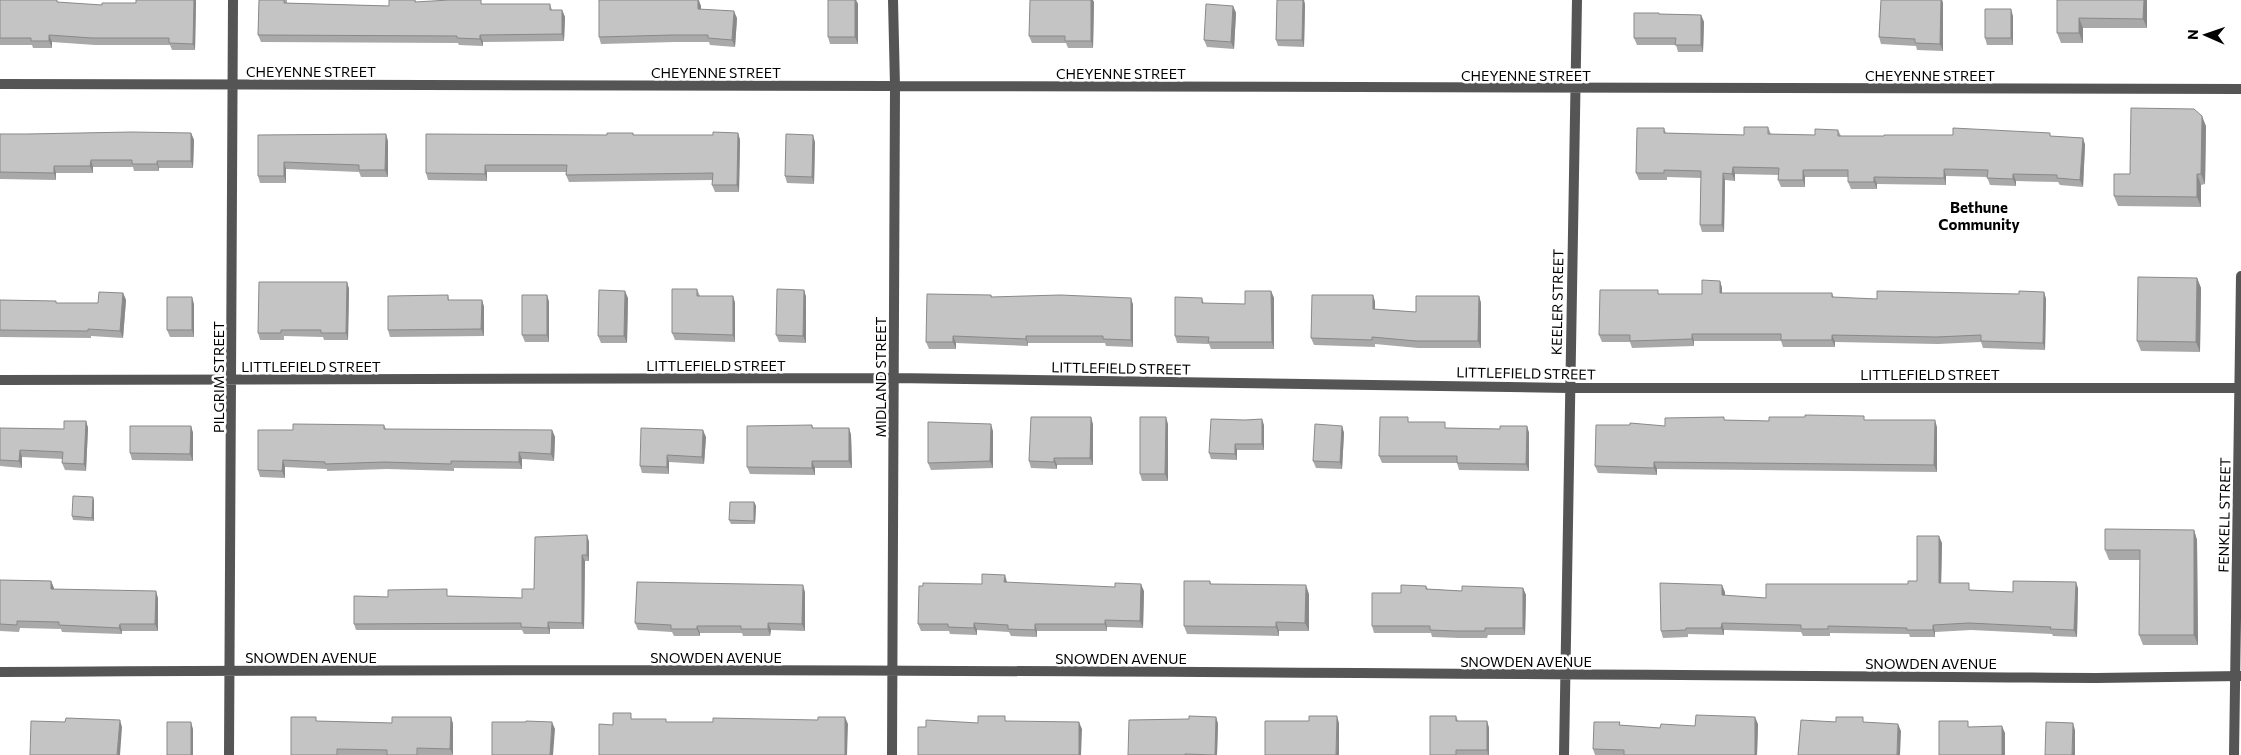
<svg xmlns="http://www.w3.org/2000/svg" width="2241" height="755" font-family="Commissioner,sans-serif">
<rect width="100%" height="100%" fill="#fff"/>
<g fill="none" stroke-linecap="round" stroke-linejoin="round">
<!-- minor -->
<path stroke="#555" stroke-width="10" d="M0 84 2241 89
M0 380 894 378 1569 388H2241
M0 672C699 667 1397 673 2096 678L2241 676
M229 755 233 0
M892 755 895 86 893 0
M1564 755 1577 0"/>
<!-- tertiary -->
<path stroke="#555" stroke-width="10" d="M2234 755 2241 276"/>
</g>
<!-- wall -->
<path fill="#a9a9a9" d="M0 0 102 5 136 3V0H196L195 50H172L170 45H95L52 42V48H33L32 45H0Z
M259 0H287V3L389 6 415 0 416 2 483 4H550L552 10H562L565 17 564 41 483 42V46L459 45 458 43 261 42 258 35Z
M599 0H699L701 6V9L737 18 735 47 710 45 709 42H675L601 44 599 37Z
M828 0H856L858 4V44H830L828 37Z
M1277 0H1304L1305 5 1304 47 1278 46 1276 40Z
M1881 0H1942L1943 3V51L1917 50 1916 46 1881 44 1879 37Z
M2057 0H2147V28H2083V43H2061L2057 33Z
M1094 2 1093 48H1068L1066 43H1032L1029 36Z
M1233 6 1236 13 1234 49 1207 47 1204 40Z
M1659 13V14L1701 15 1704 22 1703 52H1678L1676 45H1637L1634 38Z
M2013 16V45H1987L1985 38Z
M2206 126 2205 184 2201 185V207L2118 206 2114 196Z
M1768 127 1771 134 1815 135 1838 130 1841 136H2051L2083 138 2085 145 2083 187 2060 185 2058 182 2016 181V186L1990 185 1987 177 1946 176V185L1877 184V189H1851L1848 182V177H1805V187H1781L1778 180 1779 175 1735 174V181L1725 180 1724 232H1702L1700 225 1701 178 1667 177V180H1639L1636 173 1664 128 1666 133 1744 135Z
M191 133 194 140 193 168H159V171H134L133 167H93V173H56V180L0 179V134H27Z
M633 133 634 135H713L738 133 740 140 739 192H715L712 185V180L569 182 566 175V172H487V181L428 180 426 173 607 135Z
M258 135 388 141V177H361L359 172 286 169V183H260L258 176Z
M815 142 814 184 787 183 785 176Z
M2197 278 2201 288 2200 352 2141 351 2137 341Z
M1720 281 1722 288V293H1832L1834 298 1877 299 2019 294 2044 292 2046 299 2045 350 1983 348 1981 342 1938 344 1835 342V347H1783L1781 341H1694V346L1632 348 1630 342H1602L1599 335 1659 294H1702Z
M347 282 349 289 348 340H324L323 337 284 336V340H260L258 333Z
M697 289 700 296H733L735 303V342L675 340 672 333Z
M804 290 806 297V343L779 342 776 335Z
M1271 291 1274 298V349H1211L1209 344 1177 343 1175 336 1202 298 1204 304H1245Z
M123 293 126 300 123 338 91 336V338L0 337V300L57 303H98Z
M448 295 449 300H482L484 307V336L390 337 388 330Z
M547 295 549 302V342H525L522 335Z
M991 295 992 297 1131 298 1133 305V347L1106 346 1105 343H1028V346L956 343V349H929L926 342Z
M1373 295 1375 302V309L1416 312 1479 296 1481 303V348H1418L1375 344V347L1314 345 1311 338Z
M628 298 627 343H601L598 336Z
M194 304V337H170L167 330Z
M1725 420 1769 421 1866 420 1937 427V472L1657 469V475L1598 473 1595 466 1665 426Z
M86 421 88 428 86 471 65 470 62 463 63 459 22 457V468L0 466V428L64 429Z
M1410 422 1448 428 1500 429 1527 426 1529 433V471L1459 470 1457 463H1382L1379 456Z
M1093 424V465H1057V469L1031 468 1029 461Z
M1168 424V481H1142L1140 474Z
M384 425 386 429 552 430 555 437 554 461 522 459V469L454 468V471L387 469 327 471V469L285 467V478L260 477 258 470 293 430Z
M812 425 813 428H849L851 435 852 468H815V475L750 474 747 467Z
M1264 425V450H1237V460L1211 459 1209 453Z
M191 426 193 433V461L132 460 130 453Z
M1342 426 1344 433 1342 469 1316 468 1313 461Z
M993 431V468L931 470 928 463Z
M706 437 704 464 669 462V474L642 473 640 466Z
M94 500V521L73 520 72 516Z
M754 502 756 506 755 524H731L729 520Z
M2194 530 2197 540 2198 645H2143L2139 635 2140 560H2109L2105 550Z
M587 535 589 542V561H585L584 629H550V634H524L522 630H356L354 624 388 597 449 596 522 598 534 589Z
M1942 543 1941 583 1971 590 2013 592 2078 588 2077 637 2053 636 2052 634 1971 630 1935 632V637H1910L1909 634 1830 633V636H1803L1801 632 1724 630V635L1688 634V637L1663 638 1661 631 1725 592V596L1766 598 1908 584 1917 581Z
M0 580 51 581 54 589 158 598V631H122V634L62 632 61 629 20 628 19 632 0 631Z
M1210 581 1211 584 1309 594V631H1279V636L1187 634 1184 626Z
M1007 583 1144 591 1143 628 1107 627V631H1037V637L1011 636 1009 632 977 630V635L950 634 949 631H921L918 624 982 584Z
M1426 586 1428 589 1462 591 1523 588 1526 595 1525 635H1488L1487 638H1459L1432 637 1431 633H1374L1372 626Z
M805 592V631L771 630 770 636H743L742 633H700V636H674L672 632 638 630 635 623Z
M1456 716 1458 721H1487L1489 728V755H1430Z
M451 717 453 724V755H291L318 721 392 723Z
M1216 717 1218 724 1217 755H1128L1189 719Z
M1758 724 1757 755H1595L1593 749 1621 725 1660 728Z"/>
<!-- shaded-wall -->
<path fill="#898989" d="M194 0H196L195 50 193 44Z
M698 0 701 6V16L698 9Z
M855 0H856L858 4V44L855 37Z
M1091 0H1093L1094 2 1093 48 1091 41Z
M1303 0H1304L1305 5 1304 47 1302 40Z
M1941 0H1942L1943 3V51L1940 44Z
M2144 0H2147V28L2143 19Z
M1233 6 1236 13 1234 49 1231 42Z
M2011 9 2013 16V45L2011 38Z
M562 10 565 17 564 41 562 34Z
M734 11 737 18 735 47 732 40Z
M1701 15 1704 22 1703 52 1701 45Z
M2079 18 2083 28V43L2079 33Z
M49 35 52 42V48L49 41Z
M480 35 483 42V46L480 39Z
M2202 116 2206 126 2205 184 2201 174Z
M191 133 194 140 193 168 191 161Z
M738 133 740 140 739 192 737 185Z
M386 134 388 141V177L385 170Z
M813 135 815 142 814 184 812 177Z
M2083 138 2085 145 2083 187 2080 180Z
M91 160 93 167V173L90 166Z
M157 161 159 168V171L157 164Z
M284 162 286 169V183L284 176Z
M485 165 487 172V181L485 174Z
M54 166 56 173V180L54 173Z
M1733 167 1735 174V181L1732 174Z
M1944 169 1946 176V185L1944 178Z
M1803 170 1805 177V187L1803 180Z
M1723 173 1725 180 1724 232 1722 225Z
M2013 174 2016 181V186L2013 179Z
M2197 174 2201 185V207L2197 197Z
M1874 177 1877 184V189L1874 182Z
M2197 278 2201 288 2200 352 2196 342Z
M1720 281 1722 288V300L1720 293Z
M347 282 349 289 348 340 346 333Z
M804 290 806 297V343L803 336Z
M625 291 628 298 627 343 624 336Z
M1271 291 1274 298V349L1272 342Z
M2044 292 2046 299 2045 350 2043 343Z
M123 293 126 300 123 338 120 331Z
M547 295 549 302V342L547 335Z
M1373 295 1375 302V316L1373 309Z
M733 296 735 303V342L733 335Z
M1479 296 1481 303V348L1478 341Z
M192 297 194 304V337L192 330Z
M1131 298 1133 305V347L1131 340Z
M482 300 484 307V336L481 329Z
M1692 334 1694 341V346L1692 339Z
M1832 335 1835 342V347L1832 340Z
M953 336 956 343V349L953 342Z
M1026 336 1028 343V346L1026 339Z
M1091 417 1093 424V465L1090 458Z
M1166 417 1168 424V481L1165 474Z
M1262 419 1264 425V450L1262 444Z
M1935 420 1937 427V472L1934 465Z
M86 421 88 428 86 471 84 464Z
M991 424 993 431V468L990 461Z
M191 426 193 433V461L190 454Z
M1342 426 1344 433 1342 469 1340 462Z
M1527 426 1529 433V471L1526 464Z
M849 428 851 435 852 468 849 461Z
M552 430 555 437 554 461 551 454Z
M703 430 706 437 704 464 702 457Z
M1235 444 1237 450V460L1235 454Z
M20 450 22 457V468L19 461Z
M519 452 522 459V469L519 462Z
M667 455 669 462V474L667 467Z
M1054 458 1057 465V469L1054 462Z
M283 460 285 467V478L282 471Z
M812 461 815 468V475L812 468Z
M1654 462 1657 469V475L1654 468Z
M93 497 94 500V521L92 518Z
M754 502 756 506 755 524 754 521Z
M2194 530 2197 540 2198 645 2194 635Z
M587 535 589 542V561L587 555Z
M1939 536 1942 543 1941 590 1939 583Z
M582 555 585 561 584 629 582 623Z
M1005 575 1007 582V589L1004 582Z
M51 581 54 588V596L51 589Z
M2076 582 2078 588 2077 637 2074 630Z
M1141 584 1144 591 1143 628 1140 621Z
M803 585 805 592V631L802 624Z
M1306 585 1309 594V631L1305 623Z
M1722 585 1725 592V602L1722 595Z
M1523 588 1526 595 1525 635 1523 628Z
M156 591 158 598V631L155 624Z
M1105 620 1107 627V631L1105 624Z
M548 622 550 629V634L548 628Z
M1276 622 1279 631V636L1276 627Z
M768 623 771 630 770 636 768 629Z
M974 623 977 630V635L974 628Z
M1722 623 1724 630V635L1721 628Z
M120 624 122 631V634L119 628Z
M1035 624 1037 631V637L1035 630Z
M1933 625 1935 632V637L1933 630Z
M697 626 700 633V636L697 629Z
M1337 716 1339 723V755H1336Z
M451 717 453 724V755L450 749Z
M845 717 848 724 847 755H845Z
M1216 717 1218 724 1217 755H1215Z
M1755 717 1758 724 1757 755H1755Z
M120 720 122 727 120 755H117Z
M1487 721 1489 728V755H1488L1487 750Z
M191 722 193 729V755H191Z
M552 722 555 729 553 755H550Z
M1079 722 1082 729 1081 755H1079Z
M2073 723 2075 730V755H2072Z
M1898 724 1901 731 1900 755H1897Z
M2002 726 2005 733V755H2002Z"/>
<!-- building -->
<path fill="#c4c4c4" stroke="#898989" d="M0 0H57V2L102 5V3H136V0H194L193 44 169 43V38H92L49 35V41H31V38H0Z
M259 0H284V3L389 6V0H415V2L449 0H481V4H550V10H562V34L480 35V39L457 38V36L258 35Z
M599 0H698V9L734 11 732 40 708 38V35H672L599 37Z
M828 0H855V37H828Z
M1030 0H1091V41H1065V36H1029Z
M1277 0H1303L1302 40H1276Z
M1881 0H1941L1940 44 1915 43V39L1879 37Z
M2057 0H2144L2143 19 2079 18V33H2057Z
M1206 4 1233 6 1231 42 1204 40Z
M1985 9H2011V38H1985Z
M1634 13H1659V14L1701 15V45H1675L1676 38H1634Z
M2131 108 2194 109 2202 116 2201 174H2197V197L2114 196V174H2130Z
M1744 127H1768V134L1815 135V129L1838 130V136H1884V135H1953V128L2050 133V136L2083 138 2080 180 2057 178V175L2013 174V179L1987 178 1988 170 1944 169V178L1874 177V182H1848V170H1803V180H1778L1779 168 1733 167 1732 174 1723 173 1722 225H1700L1701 171 1664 170V173H1636L1637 128H1664V133L1744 135Z
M132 132 191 133V161H157V164H132V160H91L90 166H54V173L0 172V134H27Z
M713 132 738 133 737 185H712L713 173 566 175 567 165H485V174L426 173V134L607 135V133H633V135H713Z
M386 134 385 170H359V165L284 162V176H258V135Z
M786 134 813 135 812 177 785 176Z
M2138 277 2197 278 2196 342 2137 341Z
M1702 280 1720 281V293H1832V297L1877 299V291L2019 294V291L2044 292 2043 343 1981 341V335L1936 337 1832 335V340H1781V334H1692V339L1630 341V335H1599L1600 290H1658V294H1702Z
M259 282H347L346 333H321V330H281V333H258Z
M672 289H697V296H733V335L672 333Z
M777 289 804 290 803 336 776 335Z
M599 290 625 291 624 336H598Z
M1245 291H1271L1272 342H1208L1209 337 1175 336V297L1202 298V303L1245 304Z
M99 292 123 293 120 331 88 329V331L0 330V300L56 301V303H98Z
M927 294 991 295V297L1060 295 1131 298V340L1103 339V336H1026V339L953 336V342H926Z
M448 295V300H482L481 329 388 330V296Z
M522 295H547V335H522Z
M1312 295H1373V309L1416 312V296H1479L1478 341H1416L1372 337V340L1311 338Z
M167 297H192V330H167Z
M1805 415 1864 416V420H1935L1934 465 1654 462V468L1595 466 1596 425H1630V423L1665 426V418L1724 417V420L1769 421V417H1805Z
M1031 417H1091L1090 458H1054V462L1029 461Z
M1140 417H1166L1165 474H1140Z
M1380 417H1408V422H1445V428L1500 429V426H1527L1526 464 1457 463V456H1379Z
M1211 419 1245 420 1262 419V444H1235V454L1209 453Z
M64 421H86L84 464 62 463 63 452 20 450 19 461 0 460V428L64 429Z
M928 422 991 424 990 461 928 463Z
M293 424 384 425V429L552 430 551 454 519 452V462L451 461V464L384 462 325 464V462L283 460 282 471 258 470V430H293Z
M1315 424 1342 426 1340 462 1313 461Z
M812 425V428H849V461H812V468L747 467V426Z
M130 426H191L190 454 130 453Z
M641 428 703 430 702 457 667 455V467L640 466Z
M73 496 93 497 92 518 72 516Z
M730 502H754V521L729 520Z
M2105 529 2194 530V635H2139L2140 550H2105Z
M587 535V555H582V623L548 622V628L521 627V623L354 624V596L388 597V590L447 589V596L522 598V589H534L535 537Z
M1917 536H1939V583H1969V590L2013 592V581L2076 582 2074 630 2050 629 2051 627 1969 623 1933 625V630H1907V628L1828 626V629H1801V625L1722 623 1721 628H1686V630L1661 631 1660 583 1722 585V595L1766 598V584H1908V581H1917Z
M982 574 1005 575 1004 582 1115 587V583L1141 584 1140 621 1105 620V624H1035V630L1008 629V625L974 623V628L948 627V624H918L919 586H923V583L982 584Z
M0 580 51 581V589L156 591 155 624H120L119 628 59 625V622L17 621V625L0 624Z
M1184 581H1210V584L1306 585 1305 623 1276 622V627L1184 626Z
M637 582 803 585 802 624 768 623V629H741V626H697V629H671V625L635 623Z
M1401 585 1426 586V589L1462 591V586L1523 588V628H1485V631H1456L1430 630V626H1372V593H1401Z
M613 713H631V719H666V722H713V718L818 720V717H845V755H599V724L613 725Z
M1696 715 1755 717V755H1624V750L1593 749 1594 722H1620L1619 725 1660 728 1661 724 1695 726Z
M978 716H1005V721L1079 722V755H918V727H926V720L978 723Z
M1189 716 1216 717 1215 755 1185 754V755H1128L1129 720 1189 719Z
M1309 716H1337L1336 755H1265V721H1309Z
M1430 716H1456V721H1487V750H1456V755H1430Z
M291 717H316V721L392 723V717H451L450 749 417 748V755H387V750L337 749V755H291Z
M1836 717H1863V722L1898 724 1897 755H1798L1801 720 1836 722Z
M66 718 120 720 117 755H30L31 721 65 722Z
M526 721 552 722 550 755H492V722H526Z
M1939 721H1968V727L2002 726V755H1939Z
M167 722H191V755H167Z
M2046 722 2073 723 2072 755H2045Z"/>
<g text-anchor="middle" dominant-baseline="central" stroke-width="5" stroke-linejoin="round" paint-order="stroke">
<!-- street labels -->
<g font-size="14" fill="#000" stroke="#fff">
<text x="311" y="71">CHEYENNE STREET</text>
<text x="716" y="72">CHEYENNE STREET</text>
<text x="1121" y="73">CHEYENNE STREET</text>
<text x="1526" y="75">CHEYENNE STREET</text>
<text x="1930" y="75">CHEYENNE STREET</text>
<text transform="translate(1557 302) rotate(-89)">KEELER STREET</text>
<text x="716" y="365">LITTLEFIELD STREET</text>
<text x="311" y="366">LITTLEFIELD STREET</text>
<text transform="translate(1121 368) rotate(1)">LITTLEFIELD STREET</text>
<text transform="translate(1526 373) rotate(1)">LITTLEFIELD STREET</text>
<text x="1930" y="374">LITTLEFIELD STREET</text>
<text transform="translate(218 377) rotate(-90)">PILGRIM STREET</text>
<text transform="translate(880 377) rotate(-90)">MIDLAND STREET</text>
<text transform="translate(2224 515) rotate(-89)">FENKELL STREET</text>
<text x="311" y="657">SNOWDEN AVENUE</text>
<text x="716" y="657">SNOWDEN AVENUE</text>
<text x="1121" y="658">SNOWDEN AVENUE</text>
<text x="1526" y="661">SNOWDEN AVENUE</text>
<text x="1931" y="663">SNOWDEN AVENUE</text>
</g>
<!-- neighbourhood labels -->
<g font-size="15" font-weight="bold" fill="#000" stroke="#fff">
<text x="1979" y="207">Bethune<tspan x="1979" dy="17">Community</tspan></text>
</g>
</g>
<!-- north arrow -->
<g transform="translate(2206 35) rotate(272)" stroke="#ffffff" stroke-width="4" paint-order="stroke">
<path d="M0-4L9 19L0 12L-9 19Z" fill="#000000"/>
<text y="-8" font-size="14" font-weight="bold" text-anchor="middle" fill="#000000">N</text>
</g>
</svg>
